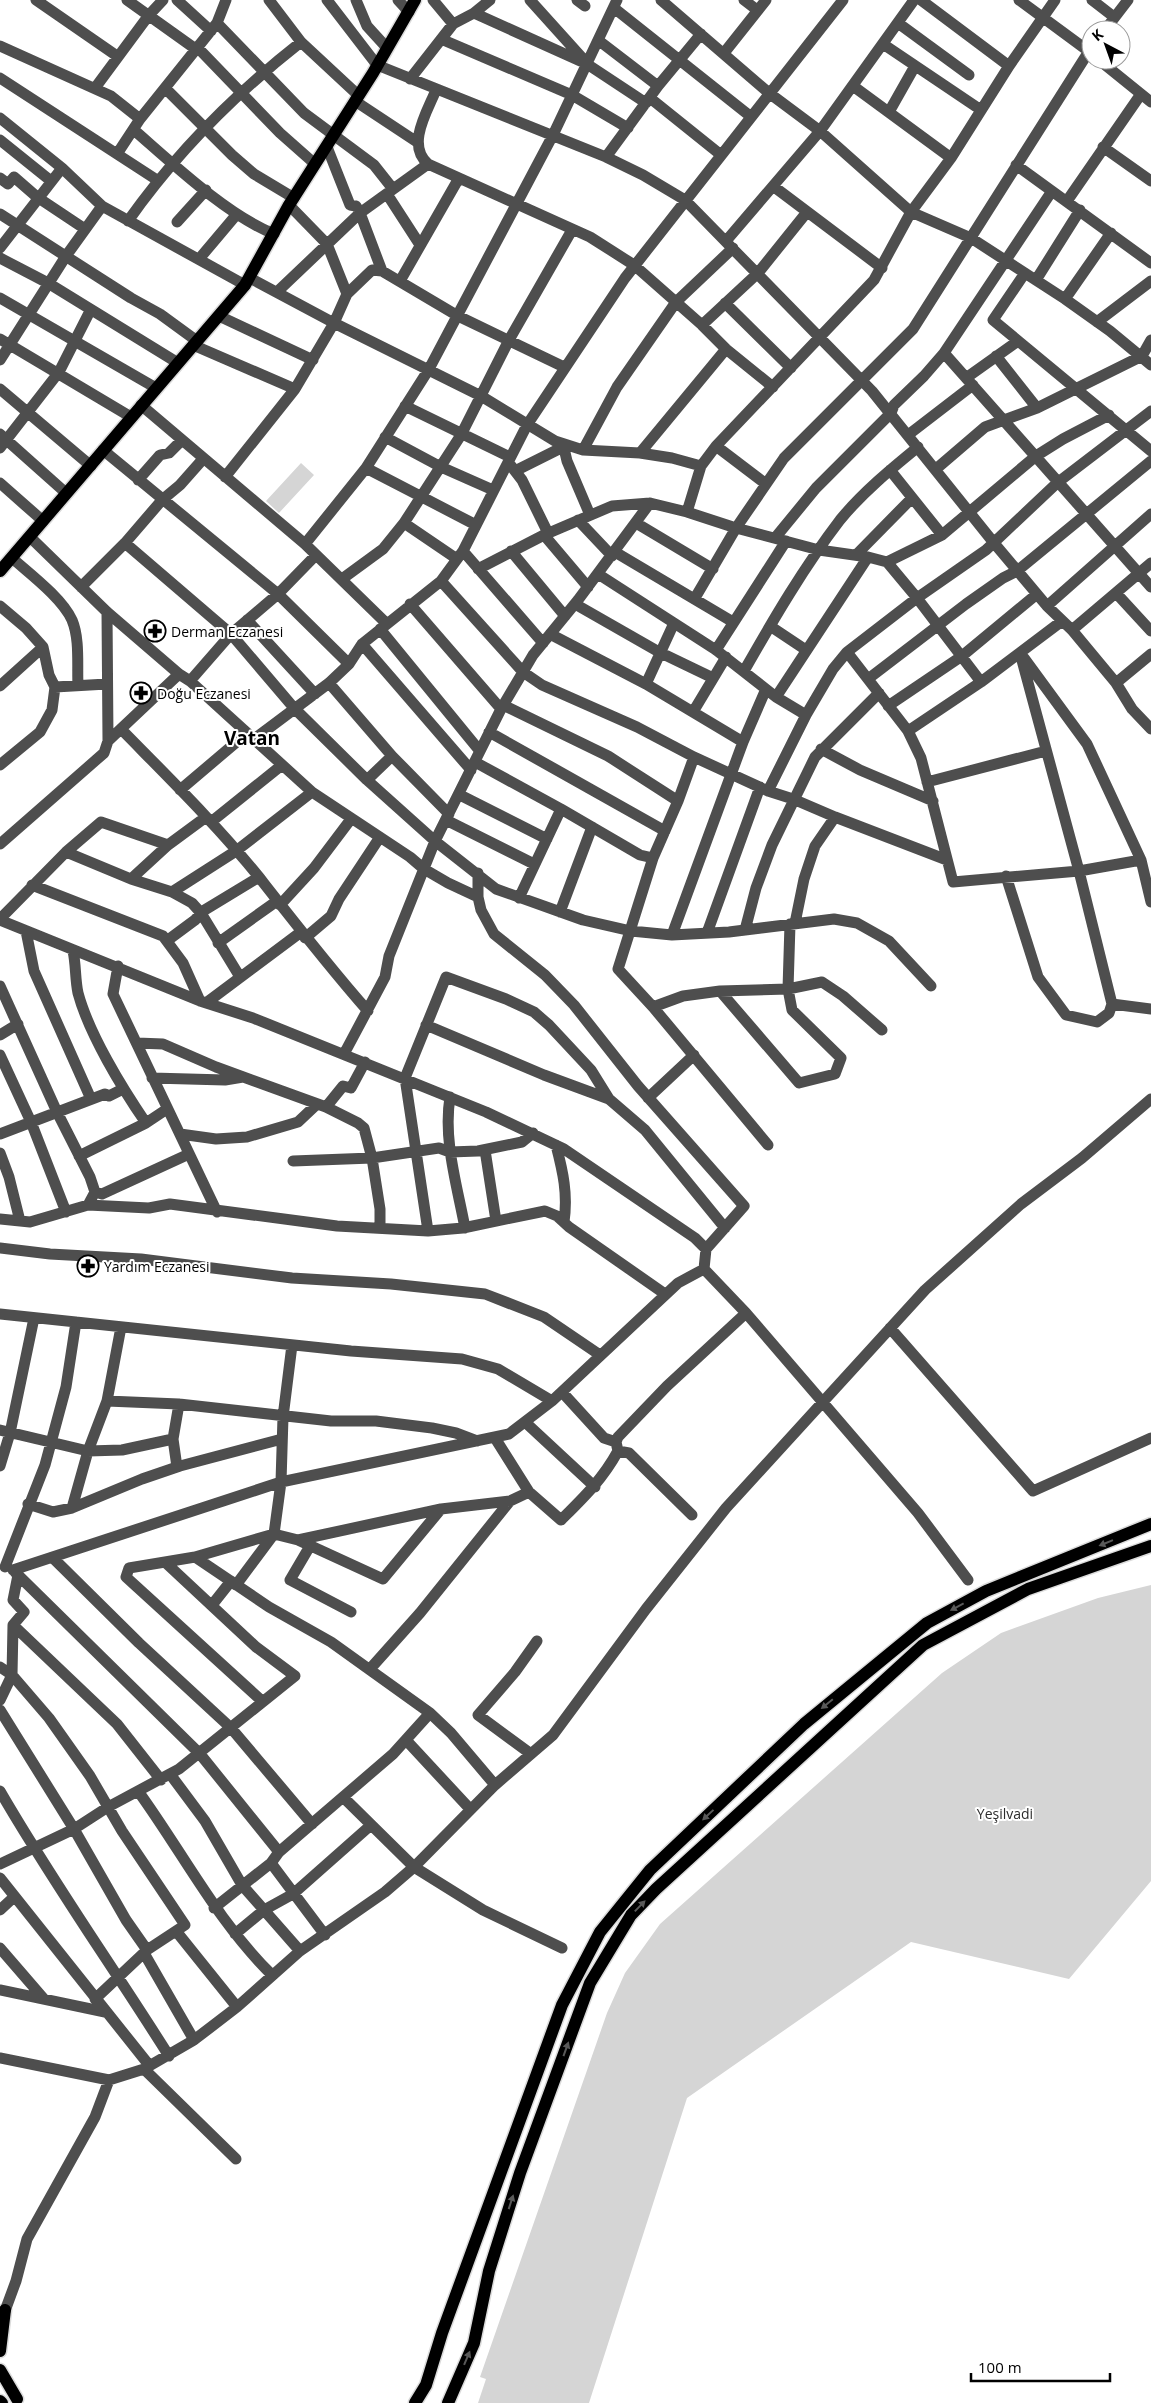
<svg xmlns="http://www.w3.org/2000/svg" width="1151" height="2403" font-family="'Open Sans',sans-serif">
<rect width="100%" height="100%" fill="#fff"/>
<!-- green -->
<path fill="#d5d5d5" d="M301 463 314 475 279 513 266 501Z
M1151 1585V1881L1069 1979 911 1942 687 2098 589 2403H478L486 2379 480 2377 607 2013 625 1973 660 1924 942 1673 1001 1633 1098 1598Z"/>
<g fill="none" stroke-linecap="round" stroke-linejoin="round">
<!-- major casing -->
<g stroke="#dbdbdb" stroke-width="15">
<path id="major" d="M0 571 245 285 289 205 373 73 415 0
M0 2351 5 2310
M0 2370 17 2399
M0 2401 2 2403
M415 2403 426 2385 442 2333 562 2005 600 1932 650 1870 804 1724 927 1623 986 1591 1151 1524
M448 2403 474 2343 489 2271 520 2173 590 1983 631 1915 656 1889 923 1645 1028 1589 1151 1546"/>
</g>
<!-- minor -->
<path stroke="#4e4e4e" stroke-width="11" d="M36 0 117 56
M127 0 197 50
M177 0 211 31
M269 0 301 42 358 95
M327 0 377 65 606 157 643 175 685 200 872 391 994 543 1047 606 1072 630 1116 683 1132 709 1151 729
M356 0 367 26 387 48
M398 0 409 12
M433 0 453 24 474 13 490 0
M530 0 584 60
M577 0 585 6
M661 0 769 93 820 131 911 212 971 238 1065 299 1110 331 1151 365
M744 0 757 10
M921 0 1009 66
M1019 0 1091 53
M1092 0 1114 17
M614 8 750 116
M474 13 587 64 646 103
M217 23 304 113 374 165 393 189
M898 23 969 75
M1105 30 1128 0
M441 39 572 95 628 128
M598 40 658 86
M883 44 981 110
M0 46 111 96 140 119
M198 48 280 133 315 164
M724 53 766 0
M1099 60 1151 102
M0 78 157 180
M410 79 453 24
M853 86 951 158
M95 88 149 15 163 0
M166 89 232 155 254 174 294 198
M436 90C427 112 406 145 428 164L590 237 634 265 702 325 726 349 773 387
M650 98 721 155
M355 101 417 142
M889 112 915 66
M0 118 62 168 102 206 245 285
M134 130C173 164 227 215 274 234
M0 140 51 181
M327 147 350 205 356 206 360 213 382 271
M1103 147 1151 181
M117 154 140 119 217 23 226 0
M606 157 658 86 701 34
M1016 165 1151 263
M0 178 8 184 14 177 37 197 85 229
M773 186 882 268
M387 194 420 245
M1067 201 1141 94
M289 205 327 244 347 294
M0 214 131 298 160 314 197 341
M128 221C176 153 236 93 301 42
M177 222 206 190
M726 241 820 131 914 0
M0 248 62 168
M0 258 48 283 178 363
M199 259 237 214
M1025 273 993 320 1151 451
M250 278 334 323 481 396 555 441 583 450 640 453 672 458 701 466
M1036 280 1080 210
M400 281 459 178
M277 292 360 213 428 164
M0 298 156 388
M1065 299 1111 233
M725 303 791 368
M219 316 313 360
M1097 322 1151 281
M702 325 758 273 807 212
M0 339C44 365 87 391 131 417
M193 345 295 389
M944 353 1151 587
M996 356 1037 408
M0 360 66 256 102 206
M966 378 1018 341
M0 389 91 466
M141 405 305 544 386 623
M405 406 510 457
M0 434 66 493
M908 435 973 385
M385 437 441 467 493 490
M563 444 567 461 590 515
M716 446 766 484
M0 448 59 372 90 311
M103 450 278 594 349 664
M583 450 617 387 676 302 733 248
M640 453 726 349
M508 462 522 480 548 533
M366 468 476 525
M936 469 985 427 1037 408 1142 356 1151 340
M890 470 942 535
M515 471 563 447
M225 477 295 389 334 323 347 294 372 270 382 271 458 316 564 367
M138 480 160 455 169 453 182 440
M0 483 43 521
M687 512 701 466 716 446 874 280 911 212 951 158 1009 66 1055 0
M578 520 612 556
M404 523 457 559
M636 523 713 569
M544 535 588 587
M30 537 107 612 179 674 190 681 312 792 410 857 424 869 448 883 478 897
M775 538 816 488 891 413 894 405 924 376 944 353 1052 191
M125 543 231 634 294 708 367 780 435 841 496 889 583 920 631 931 672 935 729 932 834 919 857 923 889 941 931 986
M305 544 366 468 429 369 553 135 617 0
M463 551 543 643
M511 551 565 616
M615 552 733 622
M856 555 912 498
M12 558C30 574 62 598 72 620 80 639 77 665 78 686
M887 562 942 535 1036 456 1063 439 1109 415
M478 569 544 535 612 506 650 503 687 512 736 528 819 550 868 557 887 562 917 598 981 682
M598 574 716 650 776 697 806 715
M342 579 383 549 404 523 461 435 509 340 572 230
M441 581 523 672 542 685 637 727 694 757 768 791 793 799 835 817 947 860
M81 587 125 543 162 500 180 485 203 459
M1116 593 1151 631
M695 598 736 528 784 458 913 329 1091 48
M410 604 501 709
M575 604 659 652 713 678
M0 606 26 628 43 647 49 675 55 687 52 710 40 732 0 765
M1047 606 1151 514
M107 612 108 741
M247 620 315 694
M770 626 806 650
M380 629 479 750
M1072 630 1151 563
M550 634 646 684 743 742
M362 644 471 770
M716 650 786 541
M847 652 908 731 921 758 953 882 1079 871 1020 653
M1024 658 1087 744 1141 860 1151 902
M744 671C773 620 804 567 840 520 862 493 891 469 918 447
M868 679 966 604 1003 578 1017 571 1151 461
M190 681 231 634 278 594 316 555
M329 683 392 756 449 814
M1116 683 1151 654
M646 684 674 623
M0 686 43 647
M55 687 107 684
M776 697 868 557
M503 705 608 756 678 801
M888 706 962 656 1037 594
M693 712 726 657
M121 729C168 777 217 825 259 877 295 923 330 968 368 1011
M908 731 981 682 1062 621
M489 732 665 831
M253 740 329 683 349 664 362 644 441 581 463 551 527 425 625 278 843 0
M821 749 860 770 933 801
M694 757 678 801 653 858 618 969 653 1007 768 1145
M475 762 561 809 640 855 653 858
M367 780 392 756
M927 782 1046 751
M180 790 246 734
M768 791 806 715 833 669 847 652 917 598 986 550 1057 483 1151 411
M460 795 547 839
M446 820 534 864
M211 822 282 765
M0 844 104 753 108 741 179 674
M66 852 131 879 172 892 192 903 201 913 240 977
M478 873V897L481 910 494 934 545 975 574 1005 638 1086 744 1206 706 1249
M1006 876 1038 977 1066 1015 1097 1022 1109 1013 1112 1004 1079 871 1141 860
M131 879 168 845 206 817
M32 885 163 936 183 963 200 1001
M172 892 236 851 312 792
M519 898 561 809
M280 905 314 868 351 819
M560 912 592 827
M0 919 66 852 101 822 168 845
M0 920 200 1001 253 1018 486 1112 564 1149 695 1238 706 1249 704 1269
M795 923 804 879 815 846 835 817
M745 930 756 888 772 845 815 757 879 693
M26 931 34 971 91 1099
M707 933 760 787
M672 935 743 742 766 689
M305 938 331 916 339 899 380 837
M168 940 195 920 203 911 259 877
M218 943 277 901
M73 951C76 964 75 979 78 993 89 1034 122 1088 146 1123
M118 966 113 994 217 1212
M0 986 57 1112 90 1177 95 1192 88 1205
M720 991 799 1083 835 1074 841 1058 792 1010 788 989 790 924
M206 1003 301 932
M1112 1004 1151 1009
M653 1007 683 996 720 991 788 989 822 982 843 996 882 1030
M426 1025 544 1075 609 1099
M0 1035 18 1024
M137 1043 163 1044 216 1067 326 1107 358 1123 364 1128 372 1158 380 1209V1227
M344 1054 385 977 389 956 435 841 501 709 533 655 578 600 650 503
M0 1055 31 1122 66 1212
M152 1078 225 1080 243 1077
M450 1097C443 1140 457 1185 465 1228
M648 1098 694 1055
M326 1107 343 1086 351 1088 365 1062
M0 1134 105 1094 109 1096 123 1089
M180 1134 216 1139 247 1137 298 1122 316 1105
M556 1145C563 1172 568 1194 564 1222
M485 1150 496 1221
M0 1153 9 1177 20 1221
M79 1156 146 1123 167 1109
M293 1161 372 1158 439 1148 450 1152 478 1151 522 1142 533 1133
M95 1192 102 1194 189 1154
M0 1219 30 1222 88 1205 149 1208 170 1204 337 1226 428 1231 463 1228 545 1211 557 1216 569 1227 665 1294
M428 1231 405 1078 446 977 506 999 534 1012 549 1025 591 1070 609 1099 645 1130 725 1228
M0 1248 50 1254 141 1259 292 1278 391 1284 485 1294 544 1317 600 1355
M704 1269 746 1313 918 1513 968 1580
M0 1314 351 1351 462 1359 498 1369 552 1401
M890 1328 1033 1491 1151 1438
M562 1392 604 1438 616 1442
M107 1401 179 1404 331 1421H376L432 1428 456 1433 477 1441
M525 1422 595 1487
M0 1430 88 1451 122 1450 173 1439 177 1467
M495 1438 529 1492 561 1520C584 1497 602 1480 618 1451L616 1442 618 1437 667 1386 746 1313
M173 1439 179 1404
M618 1451 629 1453 692 1515
M0 1466 10 1433 34 1318
M28 1504 53 1512 72 1508 142 1479 180 1466 282 1439
M72 1508 88 1451 107 1401 121 1327
M298 1540 441 1509 510 1501 529 1492
M310 1546 290 1580 351 1612
M52 1557 139 1643 231 1728 312 1824
M195 1557 269 1607 331 1642 430 1713 451 1733 495 1785
M5 1567 45 1465 66 1387 76 1322
M13 1570 281 1482 509 1434 552 1401 678 1283 704 1269
M18 1575 200 1754 279 1852
M236 1585 274 1534 281 1482 283 1417 292 1345
M212 1605 231 1581
M13 1625 117 1724 161 1780
M0 1667 12 1675 49 1718 90 1776 122 1831 185 1925 147 1950 95 1999
M370 1669 420 1613 510 1501
M0 1700 12 1675 13 1625 24 1612 13 1600 18 1575 15 1572
M262 1701 126 1577 129 1568 195 1557 274 1534 298 1540 383 1579 441 1509
M0 1710 74 1829 126 1920 147 1950
M406 1740 470 1809
M531 1754 478 1715 515 1672 537 1641
M170 1774 205 1821 242 1885 300 1951
M0 1791C52 1881 113 1967 169 2056
M138 1791C183 1853 217 1921 272 1975
M343 1797 414 1867 483 1910 562 1948
M271 1863 325 1935
M0 1864 74 1829 108 1807 179 1769 295 1676 256 1647 166 1563
M0 1878 149 2065
M214 1908 271 1863 279 1852 393 1754 430 1713
M0 1910 14 1897
M176 1931 237 2007
M235 1934 264 1910 293 1894 371 1825
M0 1948 44 1999
M144 1953 194 2040
M0 1990 105 2012
M0 2058 109 2080 144 2069 194 2040 237 2007 300 1951 385 1892 414 1867 495 1785 553 1735 646 1609 726 1508 925 1290 1021 1204 1082 1158 1151 1099
M144 2069 236 2159
M2 2319 16 2281 27 2239 95 2117 109 2080"/>
<!-- major -->
<use href="#major" stroke="#000" stroke-width="12"/>
</g>
<!-- one-way arrows -->
<defs><path id="oneway-solid" d="M-6-.8H1V-3.2L6.5 0L1 3.2V.8H-6Z" transform="scale(1.25)"/></defs>
<g fill="#595959">
<use href="#oneway-solid" transform="translate(1106 1543) rotate(158)"/>
<use href="#oneway-solid" transform="translate(957 1607) rotate(152)"/>
<use href="#oneway-solid" transform="translate(827 1704) rotate(141)"/>
<use href="#oneway-solid" transform="translate(708 1815) rotate(137)"/>
<use href="#oneway-solid" transform="translate(640 1906) rotate(-46)"/>
<use href="#oneway-solid" transform="translate(566 2049) rotate(-70)"/>
<use href="#oneway-solid" transform="translate(511 2202) rotate(-72)"/>
<use href="#oneway-solid" transform="translate(467 2358) rotate(-67)"/>
</g>
<!-- icons -->
<defs>
<g id="pharmacy-ring" transform="scale(1.125)"><circle r="9.5" fill="#fff" stroke="#000" stroke-width="1.5"/><path d="M-2-6h4v4h4v4h-4v4h-4v-4h-4v-4h4Z" fill="#000"/></g>
</defs>
<g fill-rule="evenodd">
<use href="#pharmacy-ring" x="155" y="631"/>
<use href="#pharmacy-ring" x="141" y="693"/>
<use href="#pharmacy-ring" x="88" y="1266"/>
</g>
<g text-anchor="middle" dominant-baseline="central" stroke-width="4" stroke-linejoin="round" paint-order="stroke">
<!-- poi labels -->
<g font-size="14" fill="#000" stroke="#fff" text-anchor="start">
<text x="171" y="631">Derman Eczanesi</text>
<text x="157" y="693">Doğu Eczanesi</text>
<text x="104" y="1266">Yardım Eczanesi</text>
</g>
<!-- park labels -->
<g font-size="14" fill="#2c2c2c" stroke="#fff">
<text x="1005" y="1813">Yeşilvadi</text>
</g>
<!-- district labels -->
<g font-size="19" font-weight="bold" fill="#000" stroke="#fff">
<text x="252" y="738">Vatan</text>
</g>
</g>
<!-- north arrow -->
<g transform="translate(1106 45) rotate(319)"><circle r="24" fill="#ffffff" stroke="#999999"/>
<path d="M0-4L9 19L0 12L-9 19Z" fill="#000000"/>
<text y="-8" font-size="14" font-weight="bold" text-anchor="middle" fill="#000000">K</text>
</g>
<!-- scale -->
<path d="M971 2373v8h139v-8" fill="none" stroke="#000000" stroke-width="2.5"/>
<text x="978" y="2373" font-size="15" fill="#000000" stroke="#ffffff" stroke-width="4" paint-order="stroke">100 m</text>
</svg>
